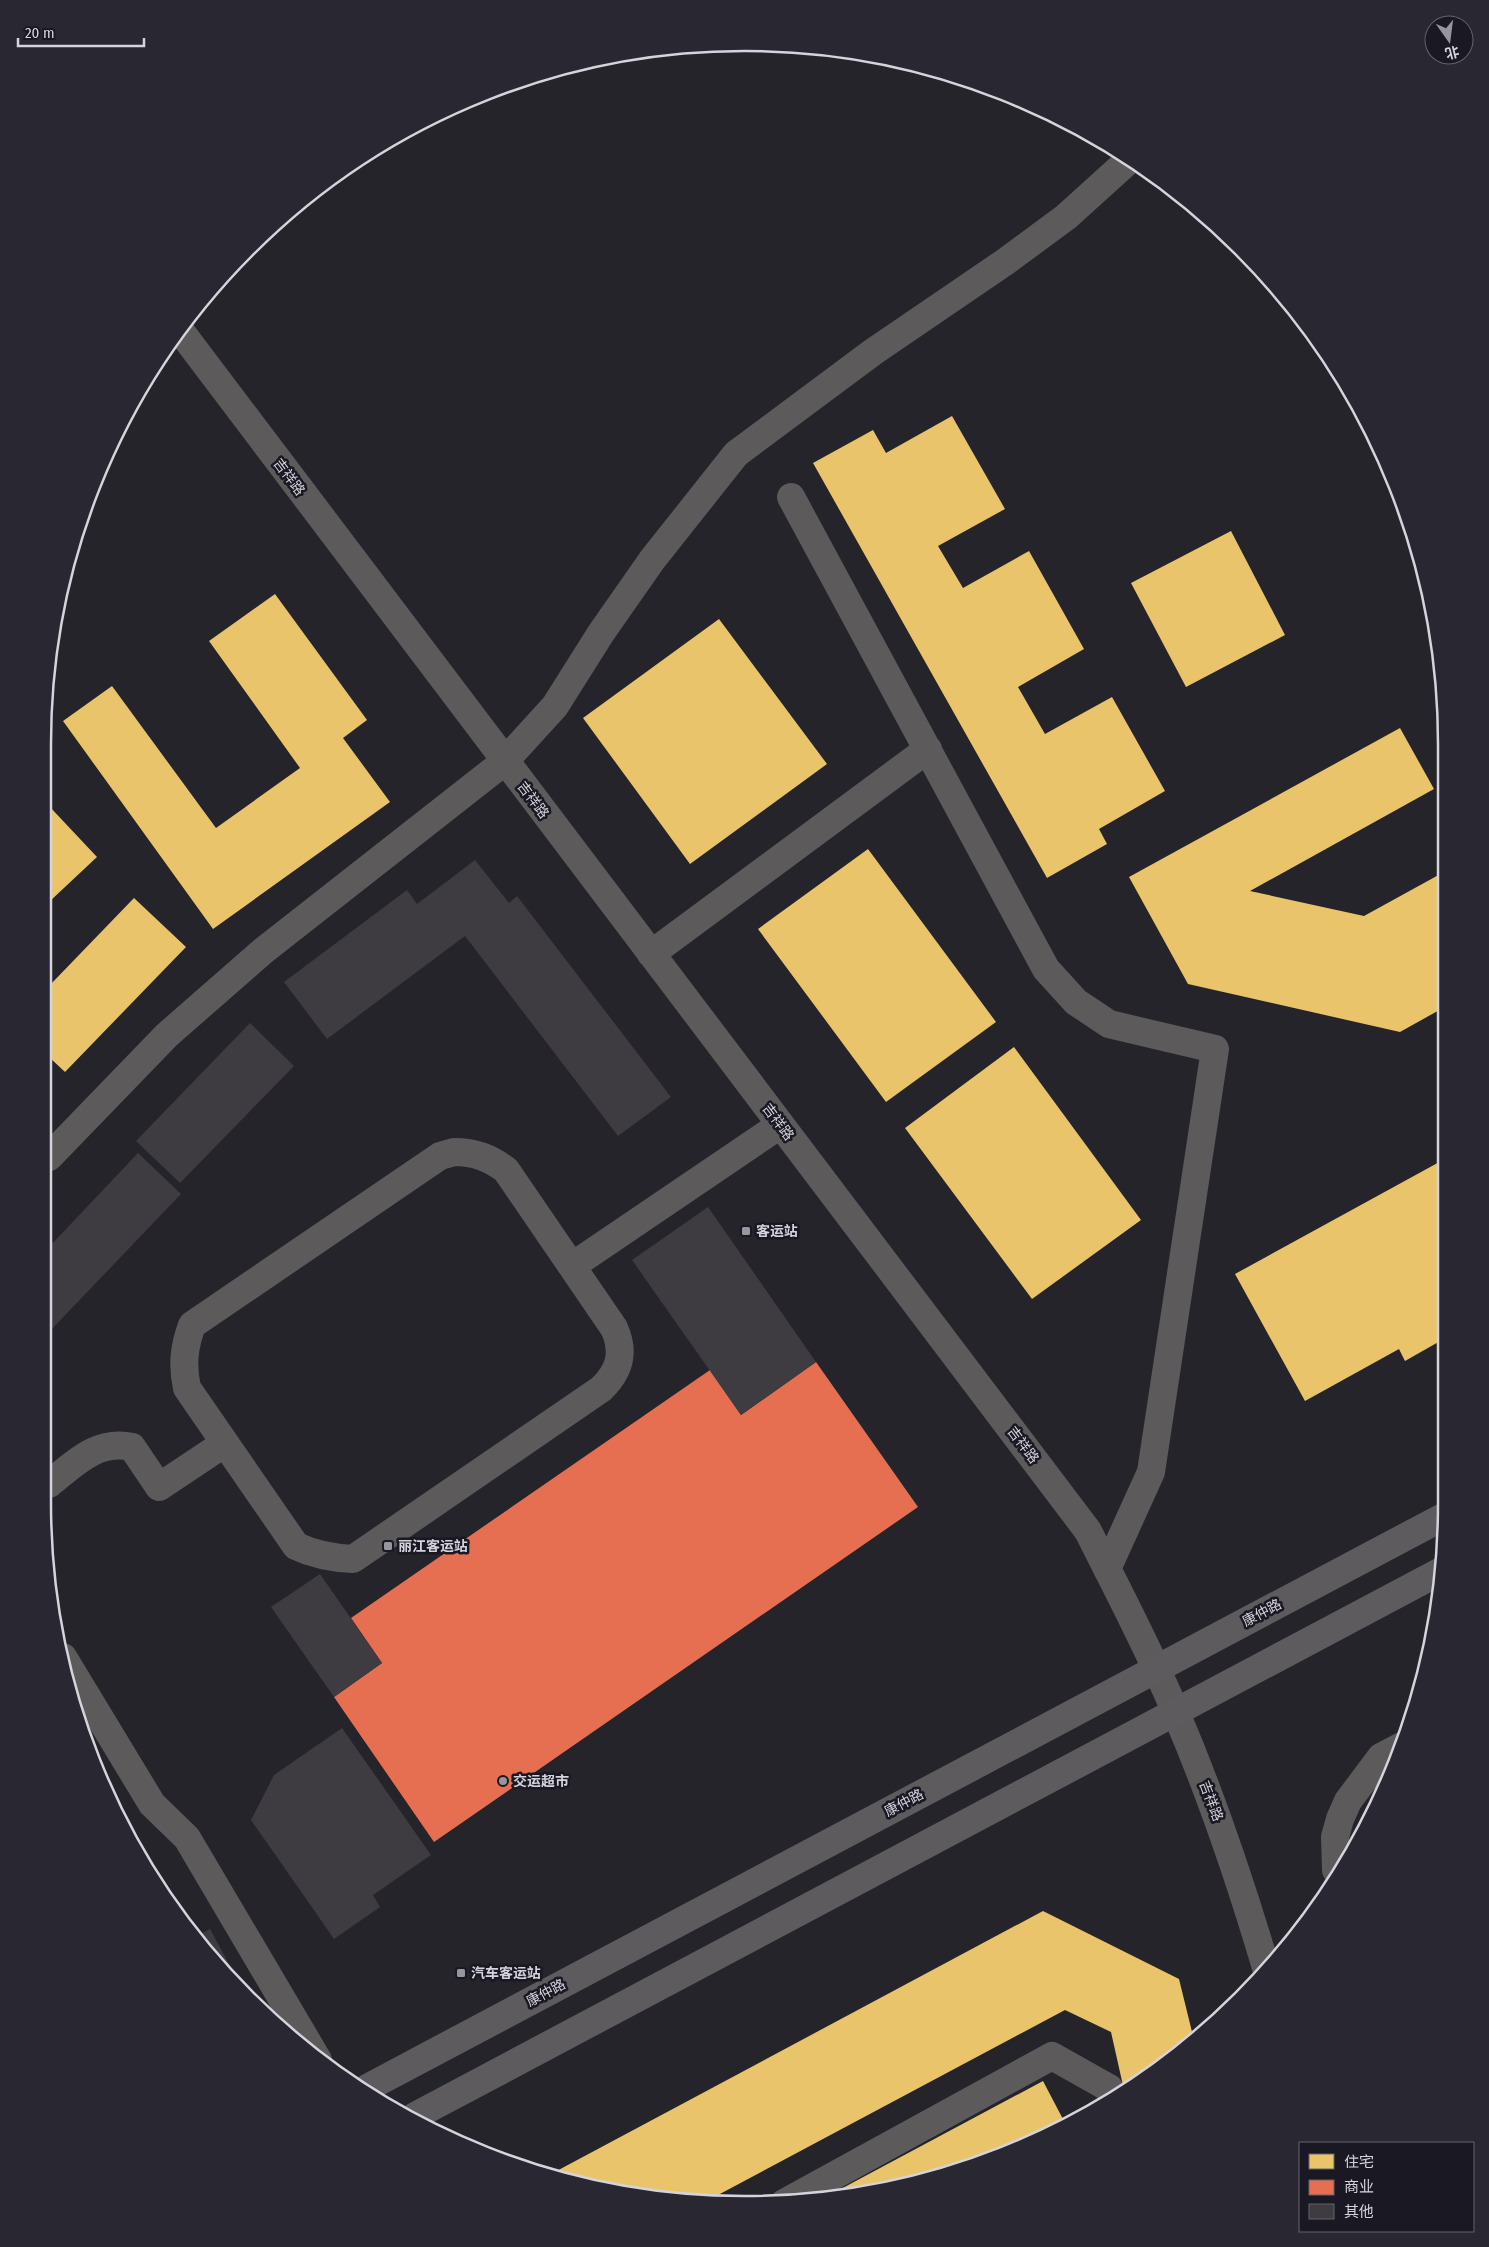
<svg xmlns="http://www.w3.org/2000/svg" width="1489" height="2247" font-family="'Fira Sans Condensed','Noto Sans SC',sans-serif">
<rect width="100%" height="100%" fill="#25242a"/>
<!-- homes -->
<path fill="#e9c46a" d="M952 416 1005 509 938 546 963 588 1029 551 1084 649 1018 687 1045 734 1112 697 1165 791 1099 829 1107 844 1047 878 813 463 873 430 886 453Z
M1231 531 1285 635 1186 687 1131 583Z
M275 594 367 720 343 738 390 802 213 929 63 721 112 686 216 828 300 768 209 641Z
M719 619 827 764 690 864 583 718Z
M1400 728 1434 789 1250 891 1364 916 1444 872 1443 1008 1400 1032 1188 984 1129 877Z
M49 806 97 857 49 902Z
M868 849 996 1022 886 1102 758 929Z
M134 898 186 947 65 1072 49 1057V986Z
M1014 1047 1141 1220 1032 1299 905 1128Z
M1443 1160 1442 1340 1405 1361 1399 1349 1305 1401 1235 1274Z
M1043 1911 1179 1979 1194 2040 1124 2090 1111 2032 1065 2010 703 2203 607 2191 551 2174Z
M1043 2081 1065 2123 926 2181 824 2198Z"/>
<!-- shops -->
<path fill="#e76f51" d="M816 1362 918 1507 434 1842 334 1697 382 1663 351 1618 710 1370 741 1415Z"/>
<!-- building -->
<path fill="#3e3c41" d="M475 860 509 903 517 896 671 1097 618 1136 465 936 327 1039 284 982 407 890 417 904Z
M250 1023 294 1066 180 1183 136 1141Z
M138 1153 181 1194 49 1332V1247Z
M708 1207 816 1362 741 1415 632 1260Z
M320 1574 382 1663 334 1697 271 1607Z
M342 1728 431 1855 373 1895 380 1907 334 1939 251 1820 274 1775Z
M210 1929 242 1988V1989L217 1966 195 1937Z"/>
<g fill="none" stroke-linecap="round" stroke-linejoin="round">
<!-- minor -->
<path stroke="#5c5a5b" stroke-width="28" d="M182 333 1088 1531C1118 1591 1150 1651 1176 1713 1212 1797 1241 1883 1267 1971
M791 497 1046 969 1076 1002 1109 1024 1215 1049 1151 1472 1107 1569
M651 954 928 749
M454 1152C475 1152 490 1158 506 1170L614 1328C625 1352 620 1371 601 1389L353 1559C332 1558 315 1555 296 1546L187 1388C182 1365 184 1347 192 1325L440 1156Z
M49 1157 167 1035 263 951 504 762 555 706 601 633 652 560 736 454 873 352 1005 262 1066 217 1129 160
M572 1266 780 1125
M49 1484C74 1464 97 1439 132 1447L159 1487 225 1443
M63 1657 152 1804 187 1838 318 2060
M1336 1870 1335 1837 1340 1819 1348 1801 1381 1757 1402 1746
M784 2203 1052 2056 1109 2088 1112 2099"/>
<!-- major -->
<path stroke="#5d5b5d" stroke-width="28" d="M367 2088 1441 1518
M415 2116 1441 1571"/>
</g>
<!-- markers -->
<g fill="#97969e" stroke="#1a1823" stroke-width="2">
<rect x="741" y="1226" width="10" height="10" rx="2.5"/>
<rect x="383" y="1541" width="10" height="10" rx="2.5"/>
<circle cx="503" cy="1781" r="5"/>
<rect x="456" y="1968" width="10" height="10" rx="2.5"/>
</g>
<g text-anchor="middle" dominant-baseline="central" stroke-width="5" stroke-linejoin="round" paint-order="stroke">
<!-- street labels -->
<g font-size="14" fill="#d5d4dc" stroke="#1a1823">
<text transform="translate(289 477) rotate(53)">吉祥路</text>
<text transform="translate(533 800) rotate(53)">吉祥路</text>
<text transform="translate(778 1122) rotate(53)">吉祥路</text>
<text transform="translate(1023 1445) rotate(53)">吉祥路</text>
<text transform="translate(1262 1613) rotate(-28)">康仲路</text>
<text transform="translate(1211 1801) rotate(69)">吉祥路</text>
<text transform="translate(904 1803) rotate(-28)">康仲路</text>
<text transform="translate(546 1993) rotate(-28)">康仲路</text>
</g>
<!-- poi labels -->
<g font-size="14" font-weight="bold" fill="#d5d4dc" stroke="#1a1823" text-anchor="start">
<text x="756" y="1231">客运站</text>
<text x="398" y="1546">丽江客运站</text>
<text x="513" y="1781">交运超市</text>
<text x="471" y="1973">汽车客运站</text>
</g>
</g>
<!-- crop -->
<path d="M0 0H1489V2247H0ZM744 51H745A693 693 0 0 1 1438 744V1503A693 693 0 0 1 745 2196H744A693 693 0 0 1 51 1503V744A693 693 0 0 1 744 51Z" fill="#292732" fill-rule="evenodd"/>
<path fill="none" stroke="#d5d4dc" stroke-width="2.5" d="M744 51H745A693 693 0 0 1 1438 744V1503A693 693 0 0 1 745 2196H744A693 693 0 0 1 51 1503V744A693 693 0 0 1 744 51Z"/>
<!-- legend -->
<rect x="1299" y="2142" width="175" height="90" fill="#1a1823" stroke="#65636d"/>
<rect x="1309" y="2154" width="25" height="15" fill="#e9c46a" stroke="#65636d"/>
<text x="1344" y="2167" font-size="15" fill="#d5d4dc">住宅</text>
<rect x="1309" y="2180" width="25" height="15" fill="#e76f51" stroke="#65636d"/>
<text x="1344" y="2192" font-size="15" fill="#d5d4dc">商业</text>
<rect x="1309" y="2204" width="25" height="15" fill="#3e3c41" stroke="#65636d"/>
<text x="1344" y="2217" font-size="15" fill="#d5d4dc">其他</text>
<!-- north arrow -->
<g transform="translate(1449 40) rotate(166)"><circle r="24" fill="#1a1823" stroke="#65636d"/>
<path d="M0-4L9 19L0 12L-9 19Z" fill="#97969e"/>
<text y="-8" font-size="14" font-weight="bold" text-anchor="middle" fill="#d5d4dc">北</text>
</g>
<!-- scale -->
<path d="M18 38v8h126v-8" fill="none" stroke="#d5d4dc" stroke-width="2.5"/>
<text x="25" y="38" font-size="15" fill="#d5d4dc" stroke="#1a1823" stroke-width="4" paint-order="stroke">20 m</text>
</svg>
